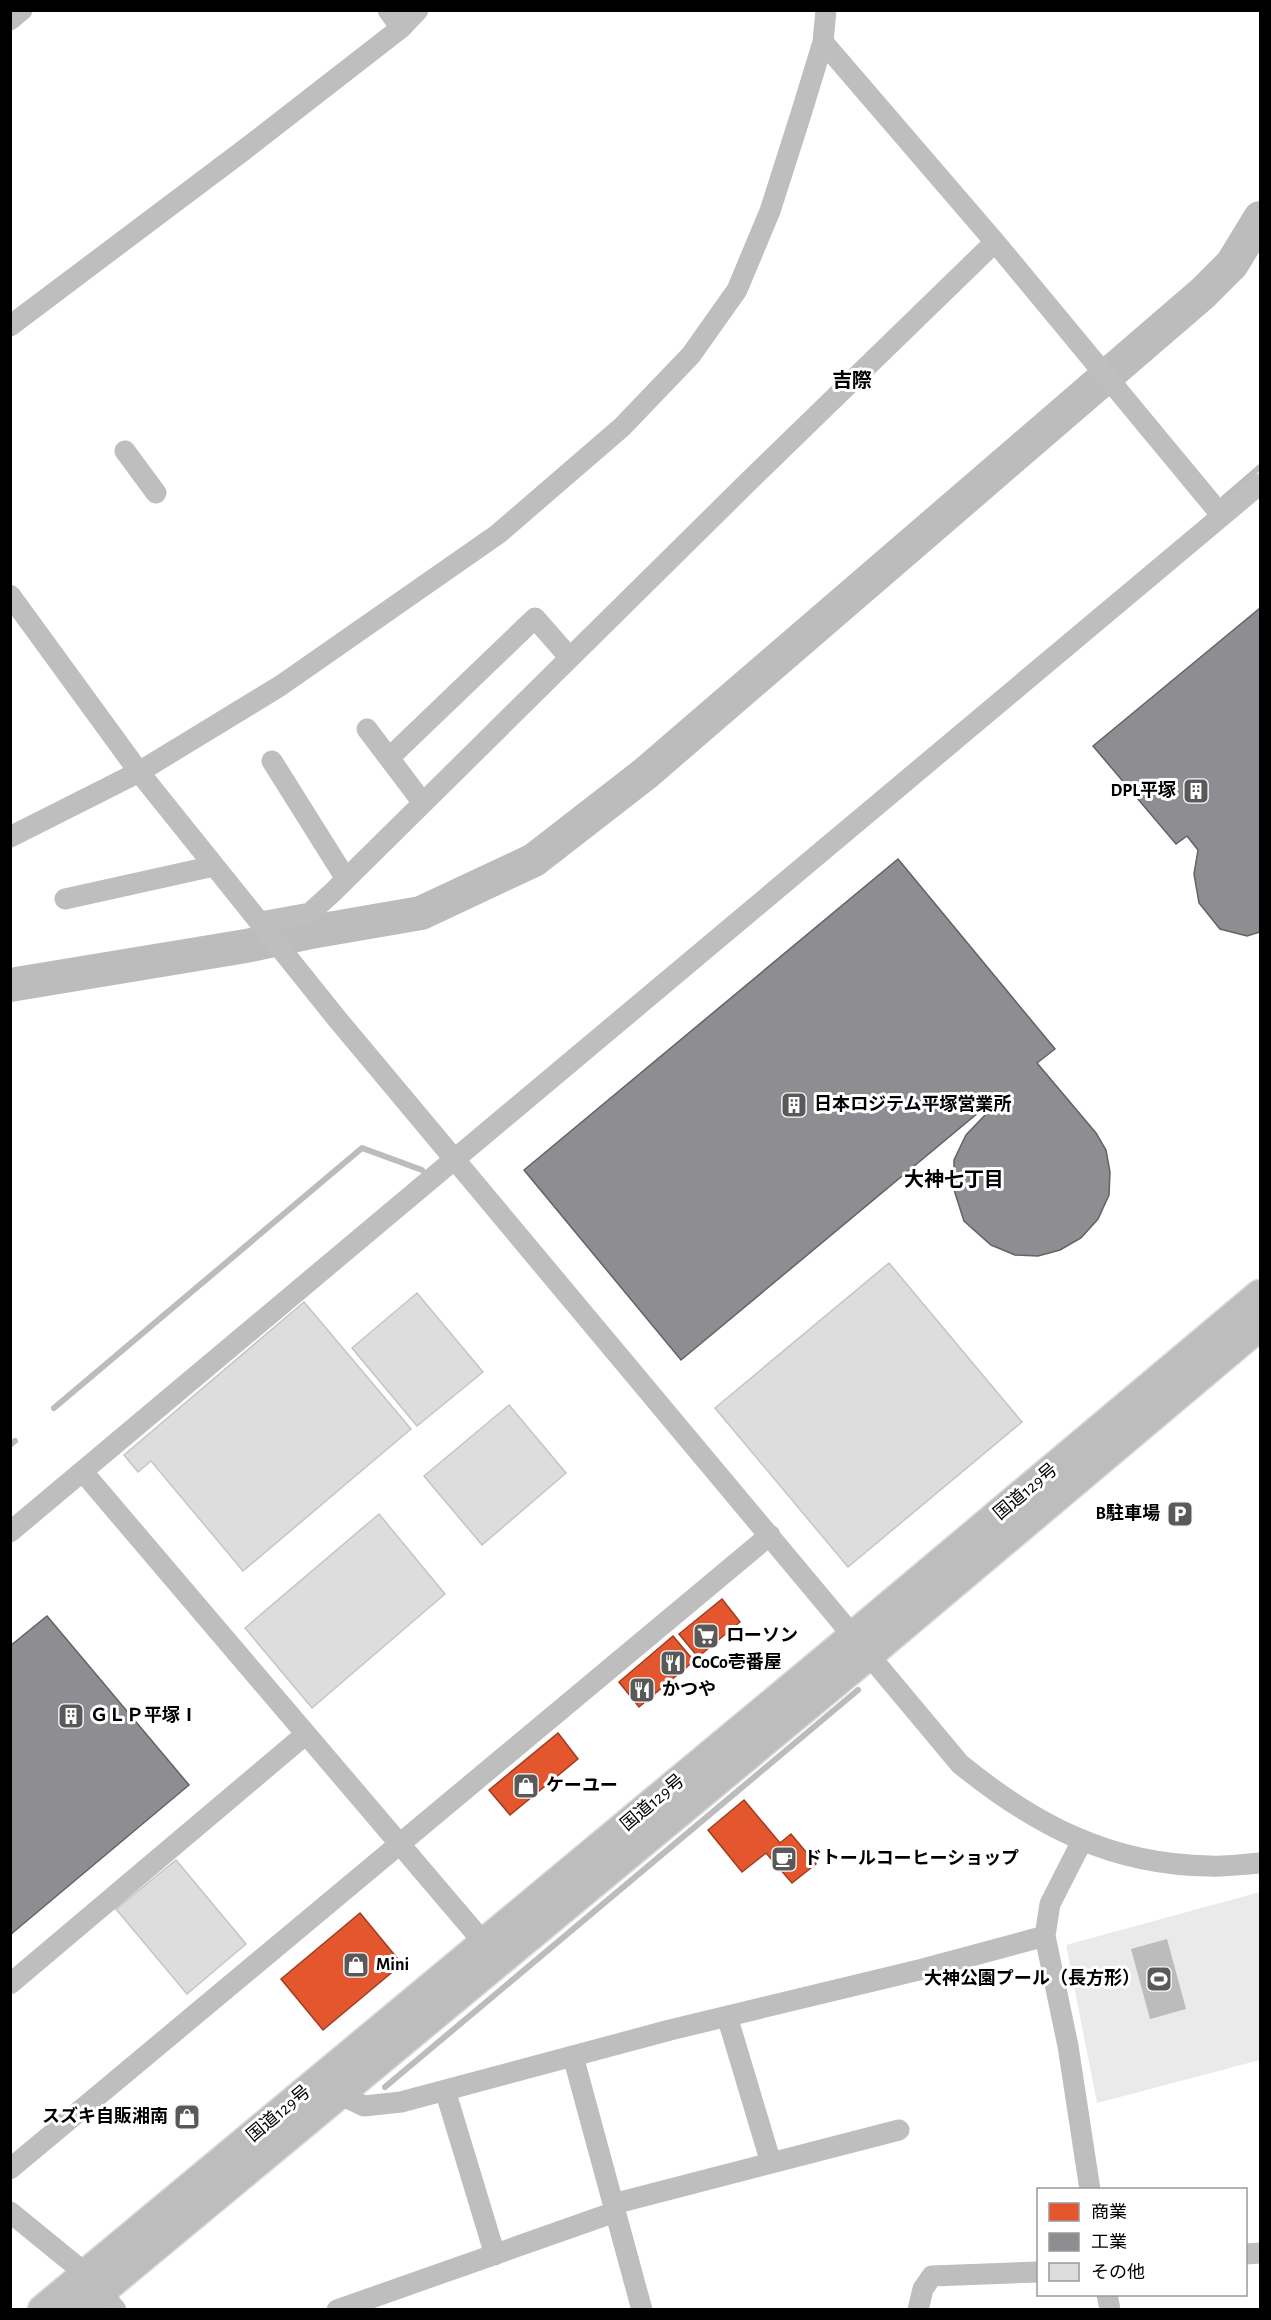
<svg xmlns="http://www.w3.org/2000/svg" width="1271" height="2320" font-family="'Alegreya Sans','Noto Sans JP',sans-serif">
<rect width="100%" height="100%" fill="#fff"/>
<!-- green -->
<path fill="#eaeaea" d="M1260 1892V2060L1097 2103 1066 1945Z"/>
<!-- water -->
<path fill="#bcbcbc" d="M1167 1939 1186 2009 1150 2019 1131 1949Z"/>
<!-- shops -->
<path fill="#e4572e" stroke="#a03d20" stroke-width="1.5" d="M722 1599 740 1622 698 1657 679 1634Z
M673 1636 694 1661 639 1707 619 1682Z
M558 1733 578 1759 510 1815 489 1790Z
M744 1800 780 1843 791 1834 816 1864 792 1883 766 1853 742 1872 708 1830Z
M360 1913 402 1964 323 2030 281 1979Z"/>
<!-- industry -->
<path fill="#8d8d92" stroke="#636366" stroke-width="1.5" d="M1260 608V932L1247 936 1220 929 1199 903 1194 874 1198 850 1187 836 1176 844 1093 746Z
M898 859 1055 1049 1037 1063 1096 1133 1106 1150 1110 1172 1109 1195 1098 1219 1081 1238 1060 1250 1038 1256 1015 1255 991 1245 964 1221 954 1190V1160L966 1135 986 1114 1007 1097 1002 1093 681 1360 524 1170Z
M47 1616 189 1785 10 1935V1646Z"/>
<g fill="none" stroke-linecap="round" stroke-linejoin="round">
<!-- stream -->
<path stroke="#bcbcbc" stroke-width="6" d="M1224 498 1260 467
M54 1408 362 1148 422 1170
M10 1445 15 1441
M385 2087 858 1690"/>
<!-- river -->
<path stroke="#bcbcbc" stroke-width="34" d="M10 985 246 946 311 932 421 913 534 860 646 773 1203 293 1232 264 1260 218"/>
</g>
<!-- building -->
<path fill="#ddd" stroke="#c5c5c5" stroke-width="1.5" d="M889 1263 1022 1422 848 1567 715 1408Z
M417 1293 483 1372 417 1426 352 1348Z
M304 1302 411 1429 243 1571 151 1461 138 1472 124 1455Z
M509 1405 566 1473 482 1545 424 1476Z
M379 1514 445 1594 312 1708 245 1628Z
M176 1860 246 1944 187 1994 116 1909Z"/>
<g fill="none" stroke-linecap="round" stroke-linejoin="round">
<!-- highway casing -->
<g stroke="#dbdbdb" stroke-width="33">
<path id="highway" d="M43 2310 830 1656 1260 1295
M78 2310 868 1655 1260 1325"/>
</g>
<!-- minor -->
<path stroke="#bebebe" stroke-width="21" d="M10 20 22 10
M401 28 418 10
M823 42 995 242 1222 516
M10 326 244 150 401 28 388 10
M125 451 156 493
M10 595 139 772 338 1020 960 1764C1035 1825 1111 1865 1210 1866 1227 1867 1244 1864 1260 1863
M367 729 423 803
M389 758 535 618 570 658
M272 761 346 879
M10 837 139 772 280 686 498 534 622 427 691 355 737 290 770 211 801 114 823 42 826 10
M65 899 214 866
M260 922 310 913 333 892 748 482 995 242
M83 1472 484 1943
M10 1532 1260 484
M1082 1841 1050 1904 1045 1936 1068 2046 1090 2190
M10 1984 306 1734
M727 2016 771 2163
M573 2056 642 2310
M445 2090 495 2255
M337 2093 364 2106 401 2102 670 2030 923 1969 1045 1936
M10 2169 770 1535
M613 2204 899 2130
M10 2212 86 2274 116 2310
M1246 2254 1260 2253
M1107 2294 1110 2310
M337 2310 615 2212
M918 2310 923 2289 932 2276 1038 2272"/>
<!-- highway -->
<use href="#highway" stroke="#bdbdbd" stroke-width="30"/>
</g>
<!-- icons -->
<defs>
<g id="building-square" transform="scale(1.35)"><rect x="-9" y="-9" width="18" height="18" rx="4" fill="#595959" stroke="#fff"/><path d="M-4-6H4V6H1V3H-1V6H-4ZM-2.5-4.3h1.7v1.8h-1.7ZM.8-4.3h1.7v1.8H.8ZM-2.5-1h1.7V.8h-1.7ZM.8-1h1.7V.8H.8Z" fill="#fff"/></g>
<g id="parking-square" transform="scale(1.35)"><rect x="-9" y="-9" width="18" height="18" rx="4" fill="#595959" stroke="#fff"/><path d="M-3.5-5.5H1a3.5 3.5 0 0 1 0 7H-1V5.5H-3.5ZM-1-3.4V-.6H.8a1.4 1.4 0 0 0 0-2.8Z" fill="#fff"/></g>
<g id="supermarket-square" transform="scale(1.35)"><rect x="-9" y="-9" width="18" height="18" rx="4" fill="#595959" stroke="#fff"/><path d="M-6-5.5h2.5l.6 2H6L4.5 2H-2.5L-4.4-4H-6ZM-1.5 3.2a1.3 1.3 0 1 0 .1 0ZM3 3.2a1.3 1.3 0 1 0 .1 0Z" fill="#fff"/></g>
<g id="restaurant-square" transform="scale(1.35)"><rect x="-9" y="-9" width="18" height="18" rx="4" fill="#595959" stroke="#fff"/><path d="M-5-6h1v4h1v-4h1v4h1v-4h1v5L-1.5 .5V6h-2V.5L-5-1ZM5-6V6H3V1.5H1.5Q1.5-4 5-6Z" fill="#fff"/></g>
<g id="shop-square" transform="scale(1.35)"><rect x="-9" y="-9" width="18" height="18" rx="4" fill="#595959" stroke="#fff"/><path d="M-5-2.5h2.3a2.7 3.5 0 0 1 5.4 0H5L5.5 6h-11ZM-1.5-2.5h3a1.5 2.3 0 0 0-3 0Z" fill="#fff"/></g>
<g id="cafe-square" transform="scale(1.35)"><rect x="-9" y="-9" width="18" height="18" rx="4" fill="#595959" stroke="#fff"/><path d="M-5.5-4.5H6V0H3Q3 3.5 0 3.5H-2.5Q-5.5 3.5-5.5 0ZM3-3.2v2h1.7v-2ZM-6 4.5H4V6H-6Z" fill="#fff"/></g>
<g id="stadium-square" transform="scale(1.35)"><rect x="-9" y="-9" width="18" height="18" rx="4" fill="#595959" stroke="#fff"/><path d="M0-5a6.5 5 0 1 0 0 10a6.5 5 0 1 0 0-10ZM-3.5-1.8h7v3.6h-7Z" fill="#fff"/></g>
</defs>
<g fill-rule="evenodd">
<use href="#building-square" x="1196" y="791"/>
<use href="#building-square" x="794" y="1105"/>
<use href="#parking-square" x="1180" y="1514"/>
<use href="#supermarket-square" x="706" y="1636"/>
<use href="#restaurant-square" x="673" y="1663"/>
<use href="#restaurant-square" x="642" y="1690"/>
<use href="#building-square" x="71" y="1716"/>
<use href="#shop-square" x="526" y="1786"/>
<use href="#cafe-square" x="784" y="1859"/>
<use href="#shop-square" x="356" y="1965"/>
<use href="#stadium-square" x="1159" y="1979"/>
<use href="#shop-square" x="187" y="2117"/>
</g>
<g text-anchor="middle" dominant-baseline="central" stroke-width="6" stroke-linejoin="round" paint-order="stroke">
<!-- poi labels -->
<g font-size="18" font-weight="bold" fill="#000" stroke="#fff" text-anchor="start">
<text x="1176" y="791" text-anchor="end">DPL平塚</text>
<text x="814" y="1105">日本ロジテム平塚営業所</text>
<text x="1160" y="1514" text-anchor="end">B駐車場</text>
<text x="726" y="1636">ローソン</text>
<text x="692" y="1663">CoCo壱番屋</text>
<text x="662" y="1690">かつや</text>
<text x="90" y="1716">ＧＬＰ平塚Ⅰ</text>
<text x="546" y="1786">ケーユー</text>
<text x="804" y="1859">ドトールコーヒーショップ</text>
<text x="376" y="1965">Mini</text>
<text x="1140" y="1979" text-anchor="end">大神公園プール（長方形）</text>
<text x="168" y="2117" text-anchor="end">スズキ自販湘南</text>
</g>
<!-- street labels -->
<g font-size="18" fill="#000" stroke="#fff">
<text transform="translate(1026 1492) rotate(-40)">国道129号</text>
<text transform="translate(653 1803) rotate(-40)">国道129号</text>
<text transform="translate(279 2114) rotate(-40)">国道129号</text>
</g>
<!-- neighbourhood labels -->
<g font-size="20" font-weight="bold" fill="#000" stroke="#fff">
<text x="852" y="381">吉際</text>
<text x="954" y="1180">大神七丁目</text>
</g>
</g>
<!-- border -->
<rect width="1271" height="2320" fill="none" stroke="#000000" stroke-width="24"/>
<!-- legend -->
<rect x="1037" y="2188" width="210" height="108" fill="#ffffff" stroke="#999999" stroke-width="1.5"/>
<rect x="1049" y="2203" width="30" height="18" fill="#e4572e" stroke="#999999" stroke-width="1.5"/>
<text x="1091" y="2218" font-size="18" fill="#000000">商業</text>
<rect x="1049" y="2233" width="30" height="18" fill="#8d8d92" stroke="#999999" stroke-width="1.5"/>
<text x="1091" y="2248" font-size="18" fill="#000000">工業</text>
<rect x="1049" y="2263" width="30" height="18" fill="#dddddd" stroke="#999999" stroke-width="1.5"/>
<text x="1091" y="2278" font-size="18" fill="#000000">その他</text>
</svg>
